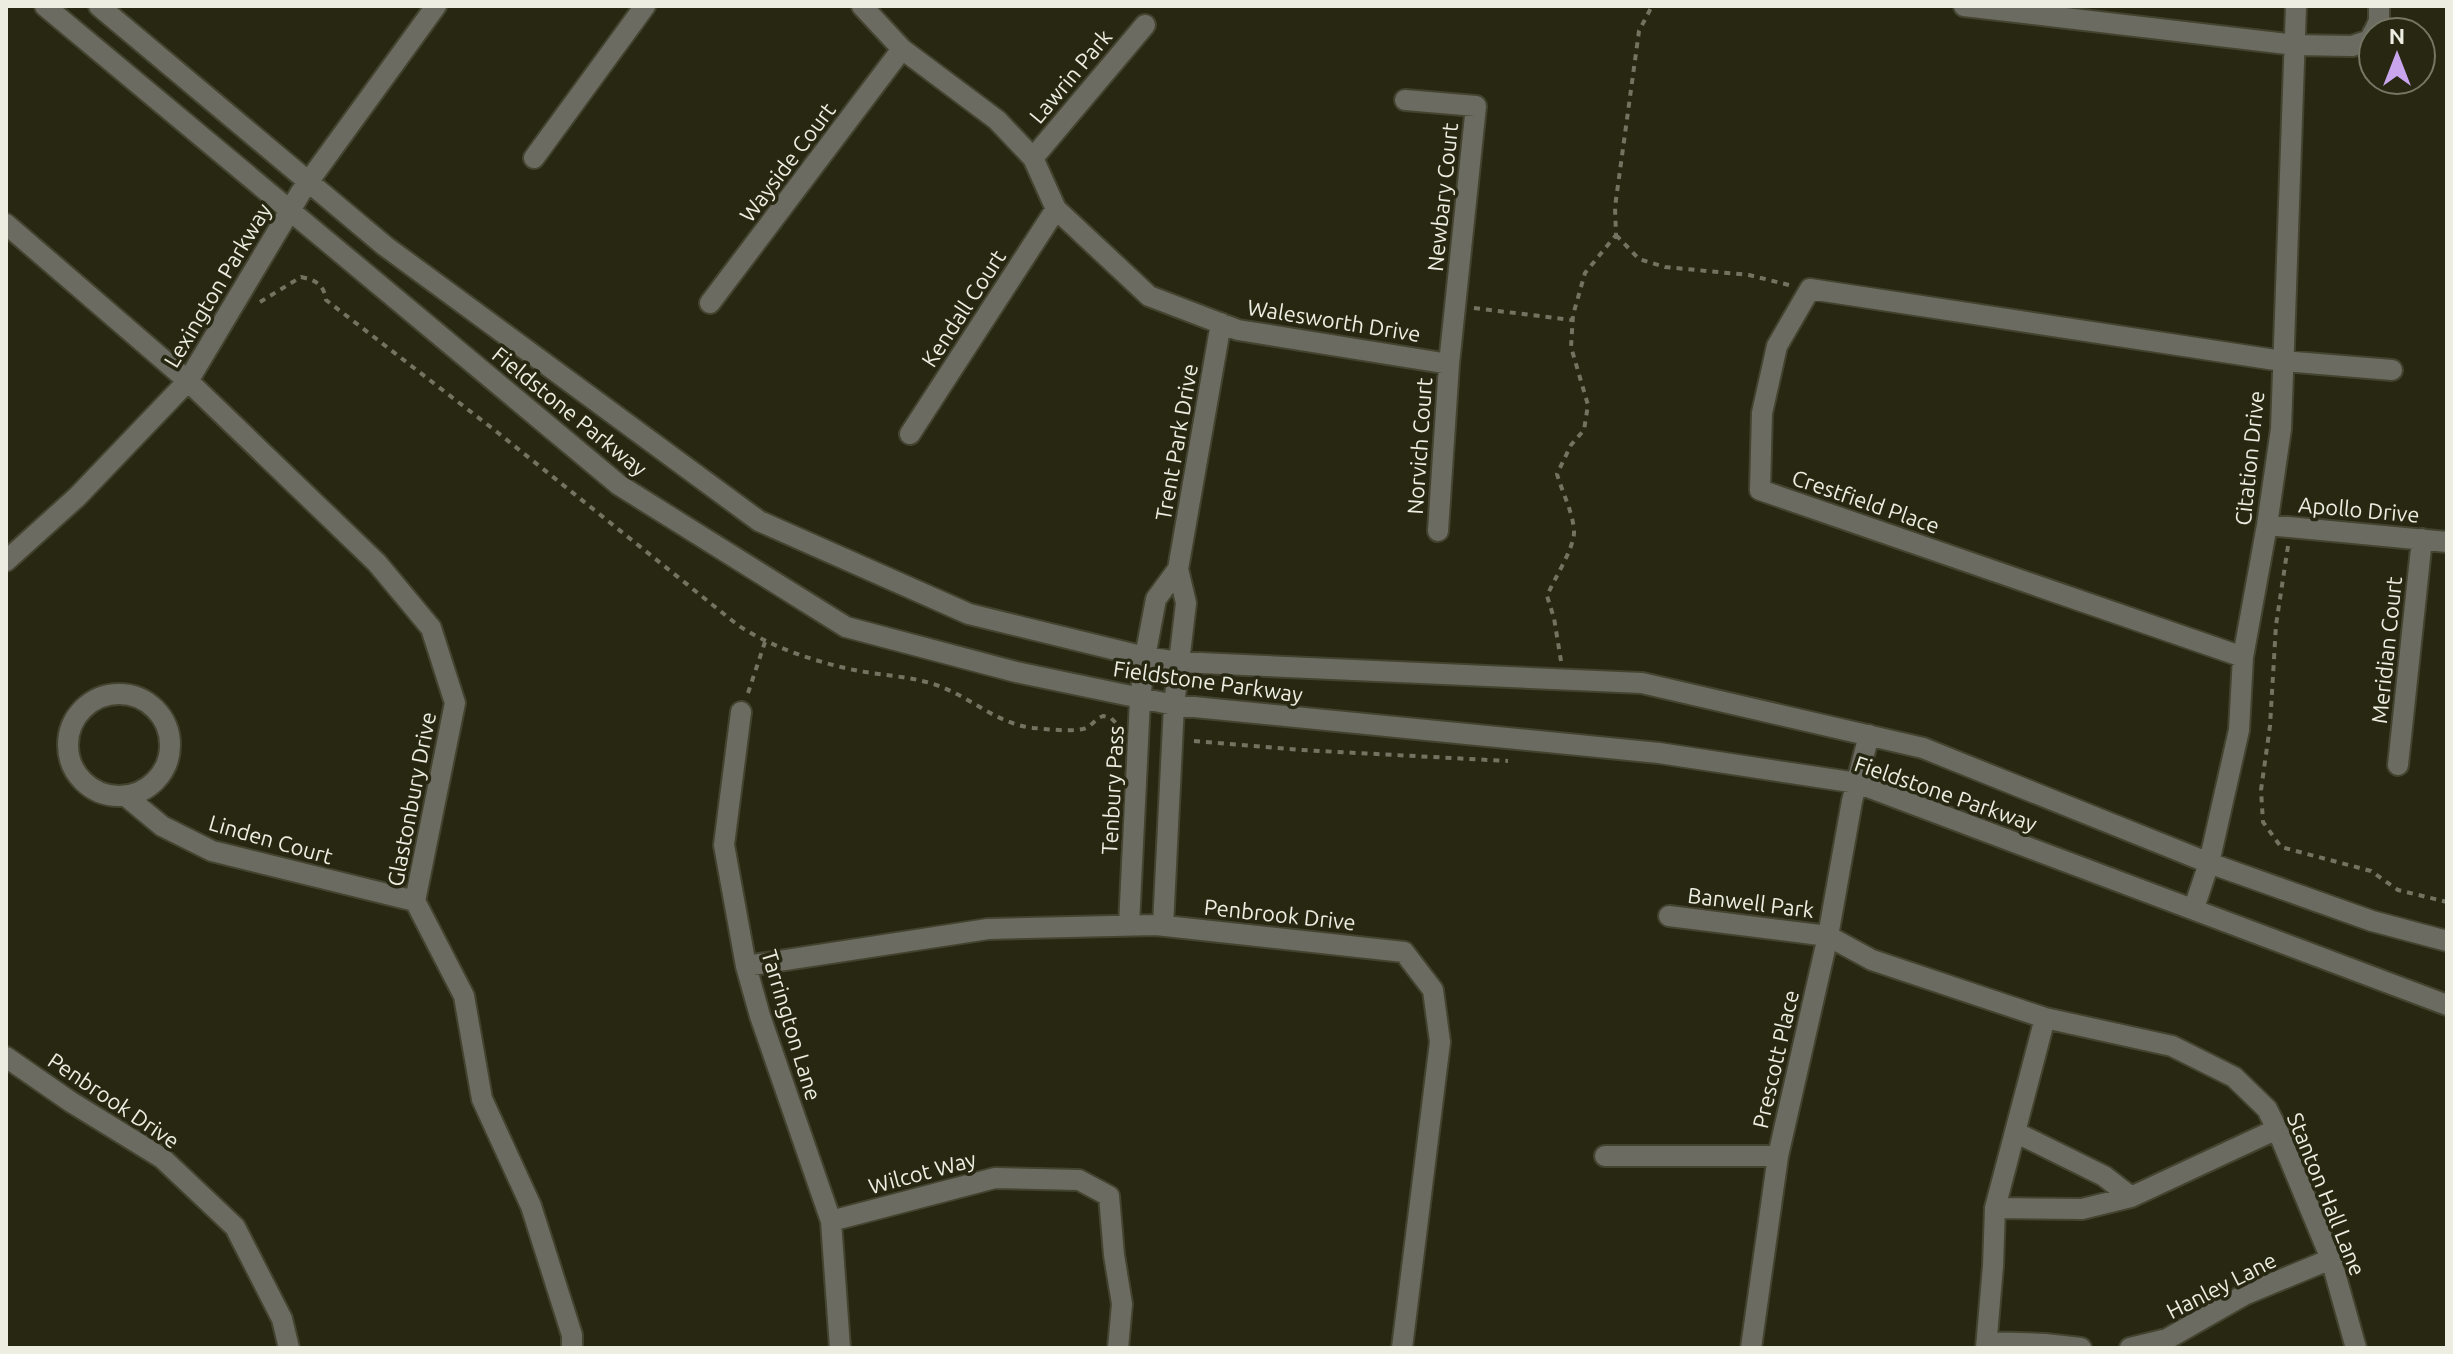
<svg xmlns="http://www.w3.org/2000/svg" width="2453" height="1354" font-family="Ubuntu,sans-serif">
<rect width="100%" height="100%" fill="#272712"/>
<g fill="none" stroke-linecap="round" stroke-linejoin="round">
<!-- minor casing -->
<g stroke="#43432f" stroke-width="24">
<path id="minor" d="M45 6 619 485 846 627 1016 672 1174 705 1659 753 1857 783 2447 1005
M99 6 385 246 759 521 969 614 1145 657 1178 662 1642 683 1923 748 2209 863 2372 921 2447 941
M862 6 902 49 997 120 1033 158 1056 209 1149 296 1238 330 1449 364
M1964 6 2295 45 2352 46 2370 40 2373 33
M2374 32 2379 21V6
M1405 100 1476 106 1449 364 1438 531
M534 158 645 6
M1033 158 1145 25
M6 224 188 381 377 563 431 628 455 703 415 901 464 996 482 1099 531 1206 572 1335V1348
M710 303 902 49
M910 434 1056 209
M2267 525 2447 542
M6 561 77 497 188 381 301 192 436 6
M2243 657 1760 490 1762 413 1777 346 1810 289 2282 361 2392 370
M68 745a51 51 0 1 1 102 0a51 51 0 1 1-102 0Z
M741 712 724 845 746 966 760 1016 831 1221 840 1348
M2398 765 2422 539
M127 797 162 826 212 851 415 901
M2194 908 2209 863 2239 730 2243 657 2267 525 2281 429 2296 6
M1669 916 1828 936 1872 960 2045 1018 2172 1046 2234 1077 2267 1109 2277 1129 2331 1259 2356 1348
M1129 925 1140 700 1145 657 1156 599 1178 569
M1163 926 1174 705 1186 603 1178 569 1221 323
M746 966 988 929 1156 925 1404 952 1433 990 1440 1042 1402 1348
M6 1057 71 1102 162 1158 235 1227 282 1319 289 1348
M2015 1132 2104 1176 2131 1197
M1605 1156H1778
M1995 1208 2082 1209 2131 1197 2277 1129
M831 1221 995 1178 1079 1180 1109 1196 1114 1255 1122 1304 1118 1348
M1987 1342 2045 1344 2081 1348
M1751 1348 1778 1156 1828 936 1852 801 1869 735
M1986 1348 1993 1266 1995 1208 2045 1018
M2130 1348 2167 1339 2244 1295 2331 1259"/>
</g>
<!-- path -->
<path stroke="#737361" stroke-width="4" stroke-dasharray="6 6" stroke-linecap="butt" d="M1616 235 1639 259 1665 267 1749 275 1789 285
M260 302 301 277C315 280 324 284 326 300L497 432 739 626C774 648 813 661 854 670 883 676 916 676 944 688 975 701 999 724 1033 728 1048 729 1068 732 1083 729 1091 727 1095 719 1103 716L1111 718 1118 725
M1474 308 1572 320
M2288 546 2276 625 2270 726 2261 790 2263 822 2281 847 2371 871 2398 890 2447 902
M1561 661 1554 618 1547 596C1554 579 1575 547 1574 531 1573 512 1562 492 1557 474L1571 445 1584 430 1588 405 1571 347 1573 315 1585 273 1616 235 1615 207 1639 31 1652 6
M748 693 765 642
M1194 741 1301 750 1508 761"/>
<!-- minor -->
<use href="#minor" stroke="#6b6b61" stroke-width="20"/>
</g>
<g text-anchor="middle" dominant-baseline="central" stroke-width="7" stroke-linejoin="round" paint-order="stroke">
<!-- street labels -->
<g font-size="22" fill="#edede1" stroke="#272712">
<text transform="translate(1070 76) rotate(-50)">Lawrin Park</text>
<text transform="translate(787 162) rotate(-53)">Wayside Court</text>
<text transform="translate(1442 197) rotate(-84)">Newbary Court</text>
<text transform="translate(217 285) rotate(-59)">Lexington Parkway</text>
<text transform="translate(963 308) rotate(-57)">Kendall Court</text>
<text transform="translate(1334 320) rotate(9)">Walesworth Drive</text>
<text transform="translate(570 411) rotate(39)">Fieldstone Parkway</text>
<text transform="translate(1176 442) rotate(-80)">Trent Park Drive</text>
<text transform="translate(1419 446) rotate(-86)">Norvich Court</text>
<text transform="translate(2249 458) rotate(-84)">Citation Drive</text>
<text transform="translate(1866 501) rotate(19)">Crestfield Place</text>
<text transform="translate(2359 509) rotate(5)">Apollo Drive</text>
<text transform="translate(2386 650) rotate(-84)">Meridian Court</text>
<text transform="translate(1208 681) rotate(8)">Fieldstone Parkway</text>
<text transform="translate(1112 790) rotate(-87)">Tenbury Pass</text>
<text transform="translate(1946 793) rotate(19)">Fieldstone Parkway</text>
<text transform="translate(411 799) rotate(-79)">Glastonbury Drive</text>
<text transform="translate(271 839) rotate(16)">Linden Court</text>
<text transform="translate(1751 902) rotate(7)">Banwell Park</text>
<text transform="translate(1280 914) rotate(6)">Penbrook Drive</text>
<text transform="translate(792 1025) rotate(73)">Tarrington Lane</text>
<text transform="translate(1775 1059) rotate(-77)">Prescott Place</text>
<text transform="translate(114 1100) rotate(34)">Penbrook Drive</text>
<text transform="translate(922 1172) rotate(-15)">Wilcot Way</text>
<text transform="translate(2327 1194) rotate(68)">Stanton Hall Lane</text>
<text transform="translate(2221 1285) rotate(-27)">Hanley Lane</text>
</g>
</g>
<!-- border -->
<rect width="2453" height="1354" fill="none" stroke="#edede1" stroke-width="16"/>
<!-- north arrow -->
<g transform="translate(2397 56)"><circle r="38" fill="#272712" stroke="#767665" stroke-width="2"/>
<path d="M0-6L14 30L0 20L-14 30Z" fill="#c9a5ee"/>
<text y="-12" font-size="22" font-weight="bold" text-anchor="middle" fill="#edede1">N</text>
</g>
</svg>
